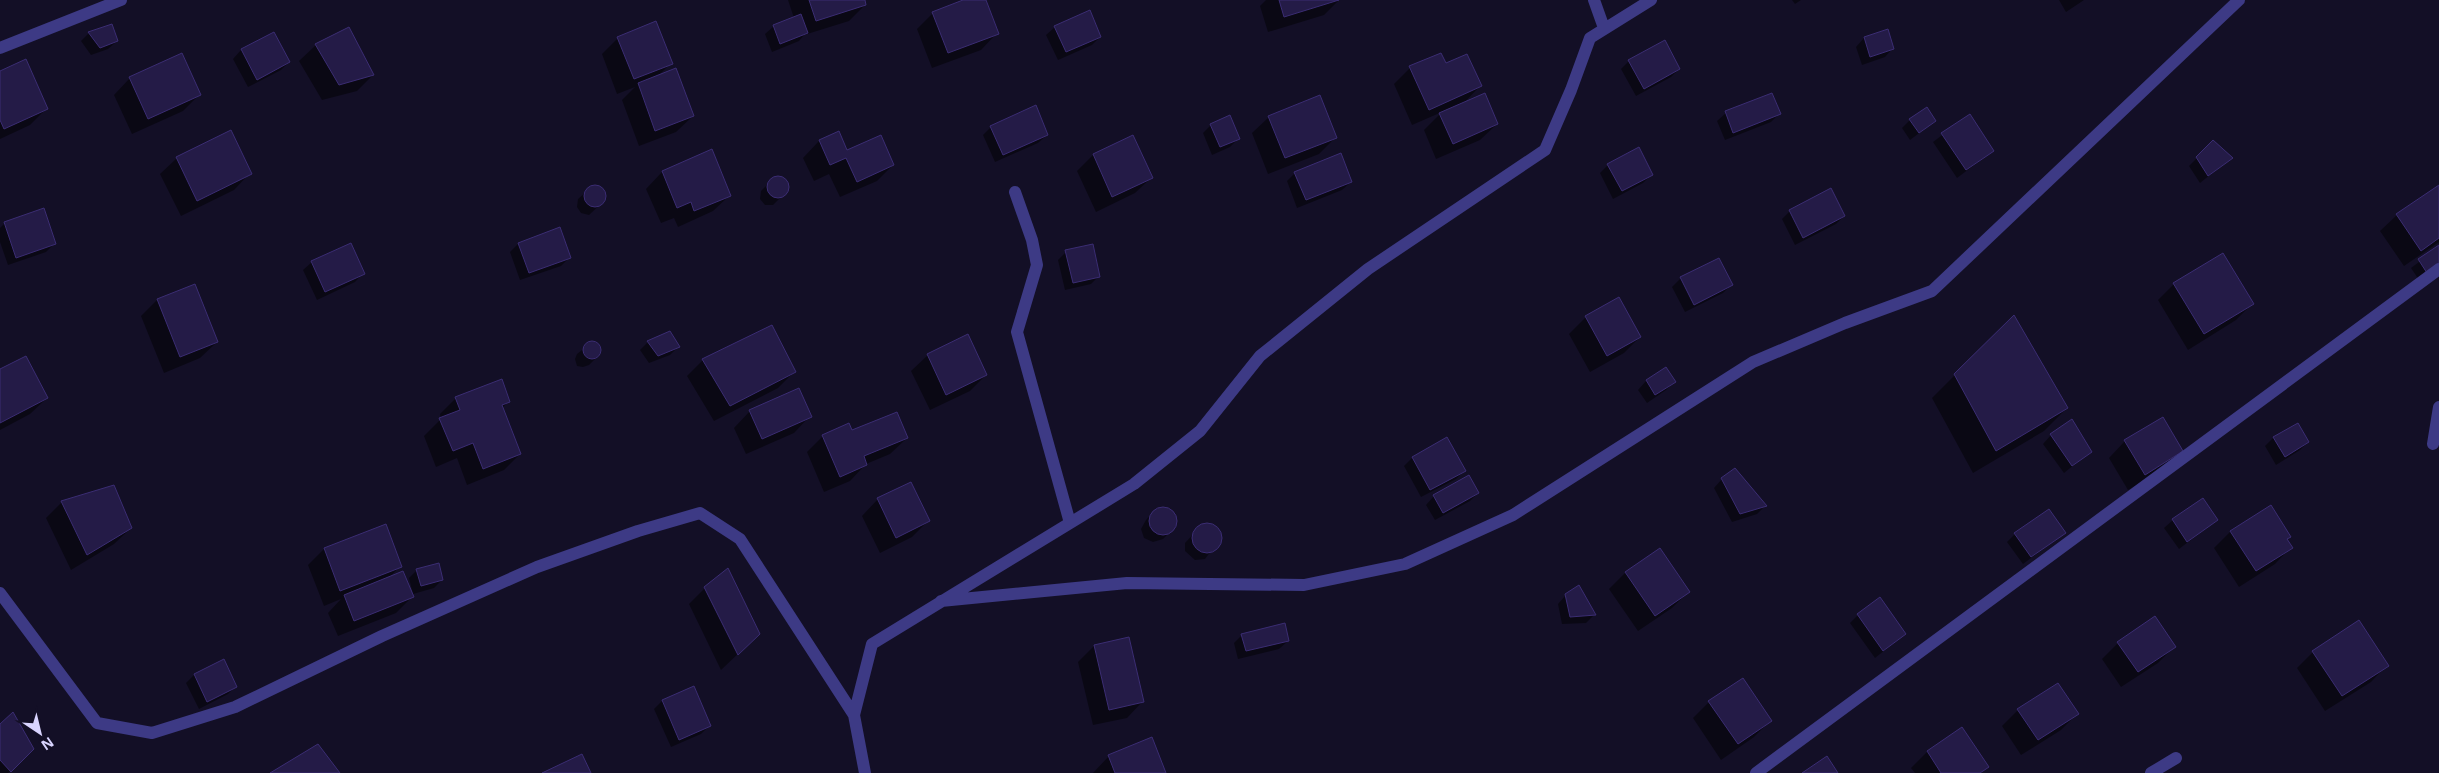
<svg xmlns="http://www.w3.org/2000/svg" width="2439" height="773" font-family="'Noto Sans',sans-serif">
<rect width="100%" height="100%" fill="#130f26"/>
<!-- shadow -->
<path fill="#0007" d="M788 0H863L865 5 849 21 804 35 799 41 772 52 765 34 774 26 794 18Z
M966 0H985L997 33 981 50 932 68 917 29 933 13Z
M1266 0H1339L1324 15 1268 32 1260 6Z
M1792 0H1801L1795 4Z
M2059 0H2084L2066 12Z
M1055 27 1100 37 1092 45 1058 60 1046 35Z
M1887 31 1893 48 1885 57 1862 65 1856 47 1864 38Z
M89 33 117 41 108 49 91 55 81 41Z
M274 34 289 62 281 70 248 87 233 59 241 50Z
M618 38 671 63 658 76 693 116 676 132 639 146 622 100 635 87 617 94 602 54Z
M316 45 373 75 357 91 322 100 299 61Z
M1629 61 1679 69 1671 77 1636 96 1621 69Z
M1445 65 1480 86 1462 105 1497 124 1480 140 1436 159 1424 130 1442 112 1412 125 1394 84 1410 68Z
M0 72 46 109 30 125 0 139Z
M130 78 199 95 183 111 132 134 114 95Z
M1772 94 1779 114 1771 122 1725 140 1717 121 1726 113Z
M1969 115 1993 151 1957 178 1933 142Z
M1269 117 1336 137 1319 154 1268 174 1252 133Z
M1910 120 1935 121 1910 140 1902 128Z
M1211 125 1238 139 1230 147 1212 155 1203 133Z
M991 127 1047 135 1038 143 995 162 983 135Z
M838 133 846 151 893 165 877 181 840 197 829 174 814 181 803 158 819 141Z
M1133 137 1152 177 1135 193 1096 212 1077 171 1093 155Z
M2213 142 2231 158 2200 183 2189 166Z
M711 151 730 195 713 211 678 227 674 218 661 223 646 189 662 172Z
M177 158 250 173 234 190 181 216 160 174Z
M1608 165 1651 175 1643 183 1613 199 1600 173Z
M1295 173 1351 182 1342 190 1297 208 1287 181Z
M775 177 783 178 787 183V191L773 205H765L760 199 761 191Z
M593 186 600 187 605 193 604 201 589 215 581 213 577 207 578 199Z
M2439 187V242L2404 266 2380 231 2397 215Z
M1790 211 1844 216 1836 224 1795 245 1782 219Z
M5 223 54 244 46 252 8 265 0 242V228Z
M518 244 570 257 561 266 520 280 510 252Z
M2439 247V267L2419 280 2411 268Z
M1066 252 1099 276 1091 284 1065 290 1058 260Z
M1718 259 1731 285 1723 293 1685 312 1672 287 1680 279Z
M312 262 363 273 355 282 317 300 303 270Z
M2174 284 2252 304 2236 320 2188 350 2158 300Z
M194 285 217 342 200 358 164 373 141 316 157 300Z
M1619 299 1640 337 1624 353 1590 372 1569 334 1586 317Z
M592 342 597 345 600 350 598 356 589 365 583 367 577 366 575 359 577 354Z
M648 342 678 347 670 355 649 363 640 350Z
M928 355 986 375 970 391 930 410 911 371Z
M703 360 794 372 778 388 714 421 687 376Z
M1666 369 1674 382 1666 390 1647 403 1638 390 1646 381Z
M0 371 47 398 30 414 0 430Z
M1955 375 2067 408 2044 431 1973 473 1932 398Z
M456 398 509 401 502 408 520 454 504 470 467 485 457 458 436 467 424 436 441 419 440 414Z
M750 411 810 416 794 433 746 454 734 428Z
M2297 424 2308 442 2300 450 2276 465 2265 446 2273 438Z
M851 432 907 438 890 454 866 464 850 481 824 492 807 452 823 436Z
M2051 435 2090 452 2064 473 2043 444Z
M1447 439 1464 471 1456 479 1421 497 1404 466 1412 458Z
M2125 441 2182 451 2166 467 2128 490 2109 458Z
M1722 479 1765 506 1757 514 1732 522 1714 488Z
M1478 493 1470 501 1435 520 1426 505 1434 496Z
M878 499 928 521 912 537 880 553 862 516Z
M62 502 131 528 114 544 71 570 46 518Z
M2270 506 2291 547 2275 564 2239 587 2214 548 2230 532Z
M1164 508 1172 512 1176 521 1172 530 1163 539 1153 542 1144 538 1141 529 1146 520 1154 511Z
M2173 520H2217L2179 549 2164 528Z
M1208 524 1219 531 1220 539 1205 559 1195 560 1185 551V543L1200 527Z
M2064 533 2023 564 2007 542 2015 534Z
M324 549 400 566 389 578 412 597 396 613 338 636 328 613 341 599 324 606 308 565Z
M1659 550 1688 592 1672 608 1638 631 1609 589 1625 573Z
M417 570 442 580 434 588 413 594 409 578Z
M705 588 742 650 721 670 689 604Z
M1566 595 1594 615 1586 623 1562 624 1558 604Z
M1858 615 1905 634 1875 658 1850 623Z
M1242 635 1288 641 1279 649 1238 659 1234 643Z
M2118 643 2174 647 2158 663 2121 687 2102 659Z
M1094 646 1143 701 1127 718 1093 725 1078 662Z
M2313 652 2387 665 2371 682 2325 711 2297 668Z
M223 661 236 686 228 694 199 709 186 683 194 675Z
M1742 679 1770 721 1754 737 1721 760 1693 718 1709 702Z
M693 688 709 726 701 734 671 747 654 709 662 701Z
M2018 710 2077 714 2061 730 2021 755 2002 726Z
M0 726 33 749 8 773H0Z
M1962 729 1987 767 1981 773H1915L1911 768 1927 752Z
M1109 756 1165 773H1093Z"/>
<!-- building -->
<path fill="#241b47" stroke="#3b2d73" d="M809 0H865L866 5 816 21Z
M963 0H986L999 34 948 53 932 12Z
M1279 0H1339L1284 17Z
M1090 10 1101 37 1066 52 1054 26Z
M801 14 808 33 780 44 773 25Z
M656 21 673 64 634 79 617 37Z
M112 24 118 41 100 48 88 32Z
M349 27 374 75 339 85 315 44Z
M1888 29 1894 49 1870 57 1864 37Z
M274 32 290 62 257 80 241 49Z
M1665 40 1680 69 1644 89 1628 60Z
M182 53 201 95 148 119 129 77Z
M1441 53 1446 63 1467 54 1482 86 1429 110 1409 66Z
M26 59 48 109 4 129 0 120V71Z
M676 68 694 116 655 131 638 83Z
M1485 93 1498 124 1453 144 1439 113Z
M1772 93 1781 114 1733 133 1725 111Z
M1320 95 1337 138 1285 158 1268 116Z
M1036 105 1048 135 1003 155 990 126Z
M1927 107 1936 121 1919 133 1909 119Z
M1970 114 1994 151 1966 170 1941 133Z
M1230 115 1240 139 1220 147 1210 124Z
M231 130 252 174 197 201 176 157Z
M839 131 847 150 881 135 894 165 857 182 846 158 830 165 819 140Z
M1133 135 1153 178 1112 197 1093 154Z
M2213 140 2233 158 2208 176 2196 157Z
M1639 147 1653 175 1622 191 1607 164Z
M712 149 731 196 694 211 691 202 677 208 662 171Z
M1341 153 1352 182 1306 200 1294 172Z
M767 187a11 11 0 1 1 22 0a11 11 0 1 1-22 0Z
M2439 185V238L2421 251 2396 214Z
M584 196a11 11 0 1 1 22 0a11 11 0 1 1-22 0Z
M1831 188 1845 216 1803 238 1789 210Z
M44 208 56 244 16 258 4 222Z
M560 227 571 258 529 273 518 243Z
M351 243 365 274 325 292 311 261Z
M1093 244 1100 277 1073 283 1065 250Z
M2439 245V265L2427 273 2418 259Z
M2223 253 2254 304 2204 334 2173 283Z
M1719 258 1733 285 1694 305 1680 277Z
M195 284 218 342 180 357 157 299Z
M1619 297 1641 337 1607 356 1585 316Z
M2014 315 2068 408 1996 451 1954 374Z
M772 325 796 372 730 406 702 359Z
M670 331 680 347 658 356 647 341Z
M968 334 987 375 946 395 927 354Z
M583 350a9 9 0 1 1 18 0a9 9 0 1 1-18 0Z
M26 356 48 398 0 423V369Z
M1666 367 1676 382 1655 395 1646 380Z
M502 379 510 402 502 405 521 454 483 469 473 443 453 451 439 418 460 410 455 397Z
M799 388 812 417 762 439 749 410Z
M897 412 908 438 864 456 867 465 840 477 822 435 849 423 852 430Z
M2163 417 2183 451 2145 475 2124 440Z
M2072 419 2092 452 2072 466 2050 434Z
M2298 423 2309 442 2285 457 2273 437Z
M1447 437 1466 471 1430 490 1412 457Z
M1735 468 1767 506 1740 514 1721 478Z
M1469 475 1479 493 1443 513 1433 495Z
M911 482 930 521 896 538 877 498Z
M114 485 132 528 87 555 61 501Z
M2203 498 2218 520 2187 542 2172 519Z
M2271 505 2291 537 2287 539 2293 548 2256 571 2230 531Z
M1149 521a14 14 0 1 1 28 0a14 14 0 1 1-28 0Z
M2049 509 2066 533 2031 557 2014 533Z
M1192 538a15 15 0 1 1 30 0a15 15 0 1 1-30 0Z
M386 524 402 567 340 591 324 548Z
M1660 548 1690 592 1655 616 1625 572Z
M439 563 443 580 421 586 416 569Z
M728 568 760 634 738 655 704 587Z
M403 571 414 597 354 621 344 595Z
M1579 585 1596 615 1570 617 1565 594Z
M1880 597 1906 634 1883 651 1857 614Z
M2155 616 2176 647 2138 672 2117 642Z
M2359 620 2389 666 2342 696 2312 651Z
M1285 623 1289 641 1246 651 1241 634Z
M1129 637 1144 702 1109 710 1094 645Z
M224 659 237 687 207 702 194 674Z
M1743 678 1772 721 1738 744 1708 701Z
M2058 683 2079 714 2038 740 2017 709Z
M694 686 711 726 679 740 662 700Z
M13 712 34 749 11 772 0 760V724Z
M1962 727 1989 767 1980 773H1941L1927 751Z
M1152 737 1166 773H1115L1108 755Z
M318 744 340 773H270Z
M582 754 591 773H542Z
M1827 756 1838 773H1802Z"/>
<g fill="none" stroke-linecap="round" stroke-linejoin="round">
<!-- street -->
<path stroke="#3d3a85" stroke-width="12" d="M1594 0 1604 28
M0 48 121 0
M1015 192 1032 240 1037 265 1017 332 1070 523
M2433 444 2439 407
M0 593 97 723 152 733 235 707 382 636 537 567 638 531 700 513 740 539 854 715
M941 601 1127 583 1304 585 1405 564 1513 515 1753 362 1845 323 1932 291 2239 0
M865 773 854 715 872 644 1134 484 1200 431 1260 356 1368 269 1545 150 1571 90 1590 38 1651 0
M1756 773 2439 269
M2151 773 2176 758"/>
</g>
<!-- north arrow -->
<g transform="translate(40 733) rotate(145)" stroke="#130f26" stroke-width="4" paint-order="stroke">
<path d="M0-4L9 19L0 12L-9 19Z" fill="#d9d4ff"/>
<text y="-8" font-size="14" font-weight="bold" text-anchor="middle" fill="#d9d4ff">N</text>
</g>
</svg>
